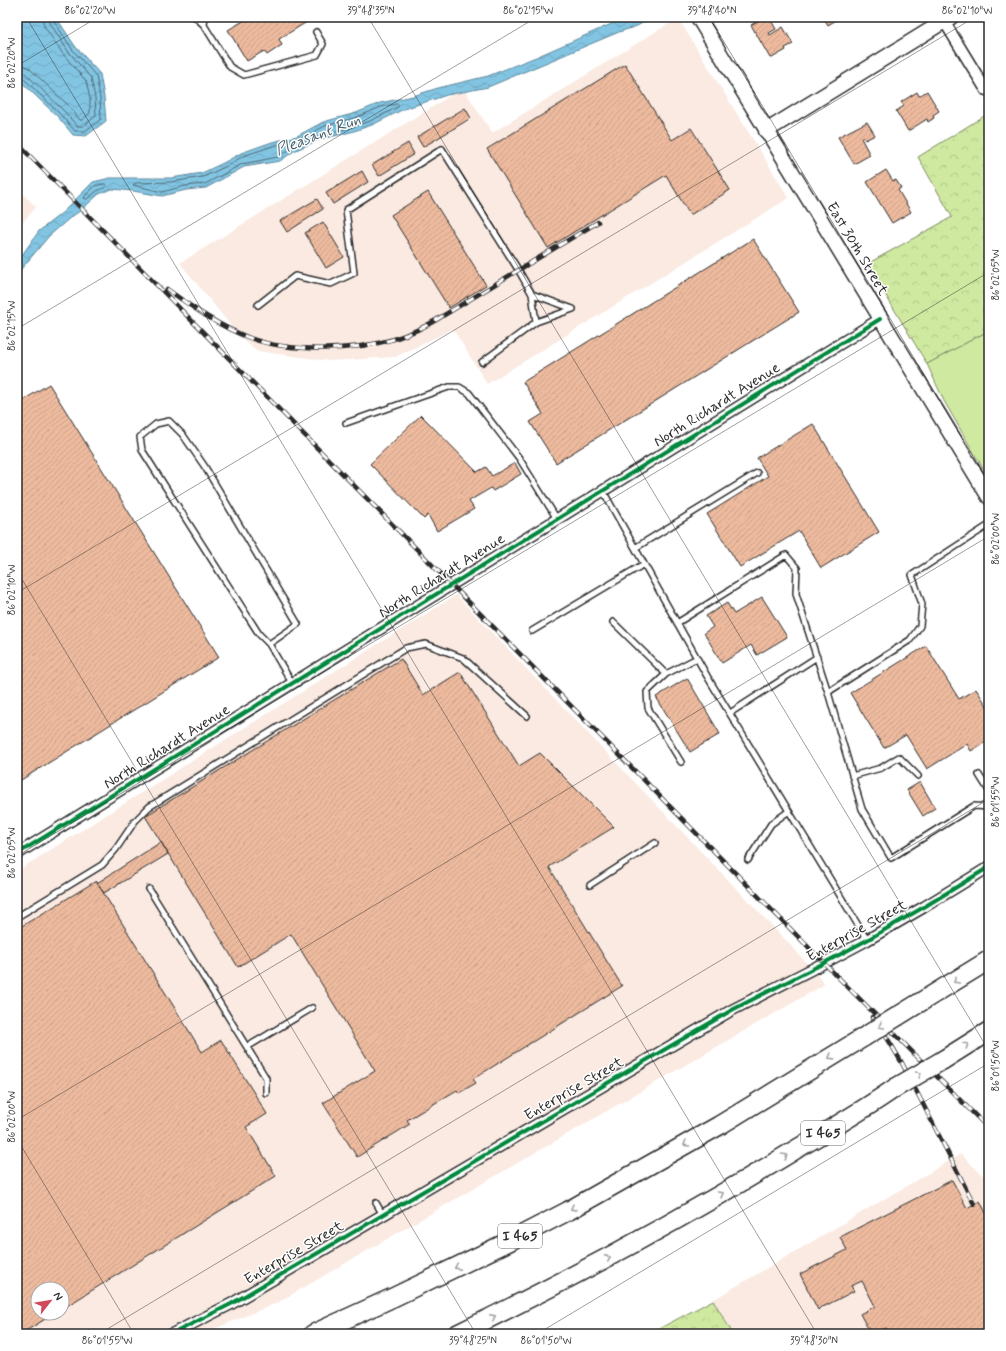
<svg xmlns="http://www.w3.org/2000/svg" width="1006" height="1351" font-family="Mynerve,sans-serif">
<defs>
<pattern id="forest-crowns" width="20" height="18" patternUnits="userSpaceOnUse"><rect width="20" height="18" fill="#cfe9a0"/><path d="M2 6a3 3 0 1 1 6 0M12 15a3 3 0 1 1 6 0" fill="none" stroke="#b2c88a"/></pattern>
<pattern id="water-waves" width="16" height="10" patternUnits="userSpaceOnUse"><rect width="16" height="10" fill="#82c5e3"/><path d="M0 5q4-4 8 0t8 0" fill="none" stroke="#70a9c3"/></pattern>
<pattern id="building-hatch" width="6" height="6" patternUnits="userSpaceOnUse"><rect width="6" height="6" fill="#edba9e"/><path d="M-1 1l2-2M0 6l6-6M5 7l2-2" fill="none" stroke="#cba088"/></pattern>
</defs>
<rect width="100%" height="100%" fill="#fff"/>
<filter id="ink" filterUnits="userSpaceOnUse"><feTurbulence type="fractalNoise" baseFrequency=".025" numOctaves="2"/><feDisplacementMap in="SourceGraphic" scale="8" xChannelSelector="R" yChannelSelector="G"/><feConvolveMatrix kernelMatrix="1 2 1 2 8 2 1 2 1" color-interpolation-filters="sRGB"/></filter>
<g filter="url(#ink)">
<!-- built -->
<path fill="#faeae2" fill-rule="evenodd" d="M678 18 789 198 487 384 453 329 395 357 330 361 257 351 240 337 180 263 463 88 492 133Z
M17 188 36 207 17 229Z
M456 595 796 951 825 984 277 1303 202 1334H17V871ZM38 1289H62V1313H38Z
M961 1154 989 1182V1334H733L713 1300Z"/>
<!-- green -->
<path fill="#cfe9a0" stroke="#7d8a66" d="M986 332H989V479L944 401 927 364Z"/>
<!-- forest -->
<path fill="url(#forest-crowns)" stroke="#7d8a66" d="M989 113V332H986L927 364 867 264 952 217 918 157Z
M713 1300 733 1334H649Z"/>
<!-- water -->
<path fill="url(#water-waves)" stroke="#5f8799" d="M17 17H56L75 46 100 74 104 97 106 121 86 136 73 135 58 117 17 78Z
M631 17H653L637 26 619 32 488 87 447 95 404 109 372 125 351 132 321 139 294 151 280 161 244 167 206 188 186 190 162 196 133 191 112 189 99 194 80 211 71 217 49 236 17 274V262L39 231 63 212 93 182 110 178H171L202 173 225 162 241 153 272 142 297 136 323 122 356 113 380 103 413 96 438 88 488 76 536 57 616 22Z"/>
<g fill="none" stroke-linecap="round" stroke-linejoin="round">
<!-- shore -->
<path stroke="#4e6975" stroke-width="1" d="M17 64 23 65 29 68 69 106 80 120H82L90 113V99L86 81 63 54 44 26 42 17
M17 70 25 73 64 111 77 126H83L96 116 95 98 91 78 68 51 50 23 48 17
M17 75 21 76 61 115 75 131H85L101 119 100 98 96 76 72 49 54 21 53 17
M397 104 399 105 398 107 370 121 350 128 319 135 292 148 278 157 242 164 205 184 185 186 162 192 133 185 135 183 171 182 203 177 227 166 243 156 273 146 298 140 325 126 357 117 381 107Z
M105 184 107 185 106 187 97 191 87 199 84 198 85 196 95 186Z"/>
</g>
<!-- building -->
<path fill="url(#building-hatch)" stroke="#2b2b2b" d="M250 17H315L279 39 282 45 267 55 264 51 247 61 228 30Z
M764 17H769L776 29 769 33 770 35 783 27 793 44 785 48 786 50 772 58H770L751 25Z
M823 17H836L838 19 828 25Z
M625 64 672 140 691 128 730 190 690 215 666 175 548 248 487 149Z
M927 91 939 111 933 115 934 118 928 122 927 119 908 131 896 111 904 106 901 102 917 92 919 96Z
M465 108 471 118 423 147 417 137Z
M867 122 875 135 865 140 863 137 861 138 870 155 854 164 838 137Z
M408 143 414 154 379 176 372 165Z
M886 170 893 181 896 180 901 188 898 190 911 212 892 223 867 182Z
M362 171 368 182 333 204 326 193Z
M428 192 486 285 449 308 391 215Z
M317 199 323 209 287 232 280 221Z
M323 222 344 257 326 268 305 233Z
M753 239 799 312 556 463 530 422 543 414 523 382Z
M49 384 219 657 21 780 17 774V404Z
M421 415 477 472 486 467 492 476 515 463 521 474 493 491 491 488 469 501 474 509 437 531 428 515 424 519 370 464Z
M813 424 879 532 821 568 799 531 740 567 707 514 768 476 757 458Z
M762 597 787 637 757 655 751 645 722 663 704 633 713 627 706 616 727 603 734 614Z
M926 646 959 699 976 689 989 709V740L971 751 967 744 927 769 906 735 884 748 850 693Z
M401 659 423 695 460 672 519 766 540 753 614 827 549 867 622 986 473 1079 476 1083 459 1093 457 1090 407 1120 410 1124 357 1157 323 1103 375 1071 291 934 238 967 145 816Z
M687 678 720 734 690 752 656 697Z
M920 782 935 808 923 816 907 790Z
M161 842 168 854 104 893 97 883Z
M96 881 202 1052 221 1040 267 1114 246 1127 276 1176 62 1309V1289H38V1313H55L21 1334H17V929Z
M952 1180 967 1208 980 1201 989 1219V1334H889L886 1328 873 1334H871L860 1314 875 1306 862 1281 851 1286 854 1291 823 1307 822 1306 818 1310 800 1274 847 1250 840 1237Z"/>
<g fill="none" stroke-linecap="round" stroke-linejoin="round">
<!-- lane casing -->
<g stroke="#2b2b2b" stroke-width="8">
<path id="lane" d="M195 17 204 25 205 17
M204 25 230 67 244 75 317 55 323 44 316 32
M532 294 536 322 573 309
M258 305 295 276 331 284 354 273 346 210 442 149 519 271 532 294 573 309
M482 362 536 322
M346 423 449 387H459L469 393 519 458 557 519
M603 491 707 676 867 940
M989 525 912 575 922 604 920 626 910 640 828 692 862 809 891 858 974 806 989 807
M635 548 757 473
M613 622 666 674 697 658
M677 623 786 555 797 568 796 594 828 692
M532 631 644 564
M269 644 259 634 142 450 140 437 156 424 169 421 183 435 205 467 298 624 269 644 292 683
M666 674 647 692 648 708 681 762
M730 713 817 657
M979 775 989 791
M852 776 881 768 899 757 918 776
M748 860 771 824 789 811
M590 885 655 843
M149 889 266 1078V1093
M17 917 102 865 116 849 135 821 149 807 406 648 426 644 463 658 527 716
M247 1047 312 1008
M376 1203 383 1215"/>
</g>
<!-- street casing -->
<g stroke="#2b2b2b" stroke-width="13">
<path id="street" d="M944 21 986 90
M17 854 880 319
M172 1334 231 1304 732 1010 824 963 867 940 924 907 989 867"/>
</g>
<!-- secondary casing -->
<g stroke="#2b2b2b" stroke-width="17">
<path id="secondary" d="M698 17 989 497
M766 131 951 17"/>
</g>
<!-- highway casing -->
<g stroke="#2b2b2b" stroke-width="21">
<path id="highway" d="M898 1016 989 960
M943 1060 989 1031
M313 1334 394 1297 510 1241 568 1211 720 1125 864 1037
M457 1334C571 1279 682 1219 790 1153 825 1132 861 1112 895 1088"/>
</g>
<!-- lane -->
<use href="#lane" stroke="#fff" stroke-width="5"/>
<!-- street -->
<use href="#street" stroke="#fff" stroke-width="10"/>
<!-- secondary -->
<use href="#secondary" stroke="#fff" stroke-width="14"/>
<!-- highway -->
<use href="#highway" stroke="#fff" stroke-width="18"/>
<!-- rail casing -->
<g stroke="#2b2b2b" stroke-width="4.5">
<path id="rail" d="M17 143 824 963 989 1129
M167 289C193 308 220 327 250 338 290 353 354 351 394 339 409 334 423 328 436 320L598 222
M872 1017 889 1041 902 1063 974 1204"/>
</g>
<!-- rail -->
<use href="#rail" stroke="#fff" stroke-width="3" stroke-dasharray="9" stroke-linecap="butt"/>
<!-- highway-bridge casing -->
<g stroke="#2b2b2b" stroke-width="21" stroke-linecap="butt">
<path id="highway-bridge" d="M864 1037 898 1016
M895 1088 943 1060"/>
</g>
<!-- highway-bridge -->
<use href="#highway-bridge" stroke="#fff" stroke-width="18"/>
<!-- cycleway casing -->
<g stroke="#fff" stroke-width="6">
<path id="cycleway" d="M17 854 880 319
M172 1334 231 1304 732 1010 824 963 867 940 924 907 989 867"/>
</g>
<!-- cycleway -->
<use href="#cycleway" stroke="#00873e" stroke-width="4"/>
</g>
<!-- one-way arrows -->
<defs><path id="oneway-chevron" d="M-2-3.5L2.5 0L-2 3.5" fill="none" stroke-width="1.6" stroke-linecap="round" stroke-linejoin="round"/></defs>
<g stroke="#a0a0a0">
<use href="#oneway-chevron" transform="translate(956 981) rotate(149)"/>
<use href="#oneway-chevron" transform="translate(881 1026) rotate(149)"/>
<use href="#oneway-chevron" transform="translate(966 1045) rotate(-32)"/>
<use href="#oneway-chevron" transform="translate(831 1057) rotate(148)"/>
<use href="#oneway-chevron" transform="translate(919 1074) rotate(-31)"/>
<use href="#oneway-chevron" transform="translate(686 1144) rotate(150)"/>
<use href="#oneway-chevron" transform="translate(785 1156) rotate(-31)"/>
<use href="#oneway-chevron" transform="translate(721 1194) rotate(-30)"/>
<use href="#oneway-chevron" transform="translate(573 1208) rotate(151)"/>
<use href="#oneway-chevron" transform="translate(608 1258) rotate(-28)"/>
<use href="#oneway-chevron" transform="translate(457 1267) rotate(154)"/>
<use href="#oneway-chevron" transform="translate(493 1317) rotate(-26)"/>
</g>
</g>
<!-- ticks -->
<path fill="none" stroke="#2b2b2b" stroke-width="1" stroke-opacity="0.45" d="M26 17 817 1334M368 17 989 1051M709 17 989 483M17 66 98 17M17 329 537 17M17 571 476 1334M17 593 975 17M17 856 989 272M17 1120 989 536M17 1139 134 1334M99 1334 989 799M537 1334 989 1063M976 1334 989 1326"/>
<g text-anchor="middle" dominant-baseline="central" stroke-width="3" stroke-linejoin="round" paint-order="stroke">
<!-- shield labels -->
<g fill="#fff" stroke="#6b6b6b" stroke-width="1">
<rect x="801" y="1121" width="44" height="24" rx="3"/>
<rect x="498" y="1224" width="44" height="24" rx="3"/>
</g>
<g font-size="14" font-weight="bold" fill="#2b2b2b">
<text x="823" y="1133">I 465</text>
<text x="520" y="1236">I 465</text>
</g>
<!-- street labels -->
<g font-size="15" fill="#2b2b2b" stroke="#fff">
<text transform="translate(857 249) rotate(59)">East 30th Street</text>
<text transform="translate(717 405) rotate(-32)">North Richardt Avenue</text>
<text transform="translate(442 576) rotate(-32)">North Richardt Avenue</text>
<text transform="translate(167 747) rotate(-32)">North Richardt Avenue</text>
<text transform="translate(857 931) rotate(-29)">Enterprise Street</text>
<text transform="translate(574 1089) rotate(-30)">Enterprise Street</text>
<text transform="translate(294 1253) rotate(-30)">Enterprise Street</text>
</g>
<!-- water labels -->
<g font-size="16" font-style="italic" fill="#49616b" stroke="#fff">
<text transform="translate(318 135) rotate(-21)">Pleasant Run</text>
</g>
</g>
<!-- margin -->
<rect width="1006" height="1351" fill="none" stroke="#fff" stroke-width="44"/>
<!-- north arrow -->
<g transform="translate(50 1301) rotate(59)"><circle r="19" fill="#ffffff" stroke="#aaaaaa"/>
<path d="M0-3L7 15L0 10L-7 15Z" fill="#d1495b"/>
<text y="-6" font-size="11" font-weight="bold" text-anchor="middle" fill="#2b2b2b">N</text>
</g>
<rect x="22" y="22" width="962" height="1307" fill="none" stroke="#2b2b2b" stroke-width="1.5"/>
<g font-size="10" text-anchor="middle" fill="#2b2b2b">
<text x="90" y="14">86°02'20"W</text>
<text x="371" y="14">39°48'35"N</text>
<text x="528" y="14">86°02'15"W</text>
<text x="712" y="14">39°48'40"N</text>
<text x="967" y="14">86°02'10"W</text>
<text transform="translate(11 63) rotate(-90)" y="4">86°02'20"W</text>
<text transform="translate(995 275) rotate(-90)" y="4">86°02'05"W</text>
<text transform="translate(11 326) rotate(-90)" y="4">86°02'15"W</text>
<text transform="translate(995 539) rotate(-90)" y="4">86°02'00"W</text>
<text transform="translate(11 590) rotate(-90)" y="4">86°02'10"W</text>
<text transform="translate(995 802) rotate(-90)" y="4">86°01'55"W</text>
<text transform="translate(11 853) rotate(-90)" y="4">86°02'05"W</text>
<text transform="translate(995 1066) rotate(-90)" y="4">86°01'50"W</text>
<text transform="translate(11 1117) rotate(-90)" y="4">86°02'00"W</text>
<text x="107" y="1344">86°01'55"W</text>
<text x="473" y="1344">39°48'25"N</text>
<text x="546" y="1344">86°01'50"W</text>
<text x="814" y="1344">39°48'30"N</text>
</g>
</svg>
